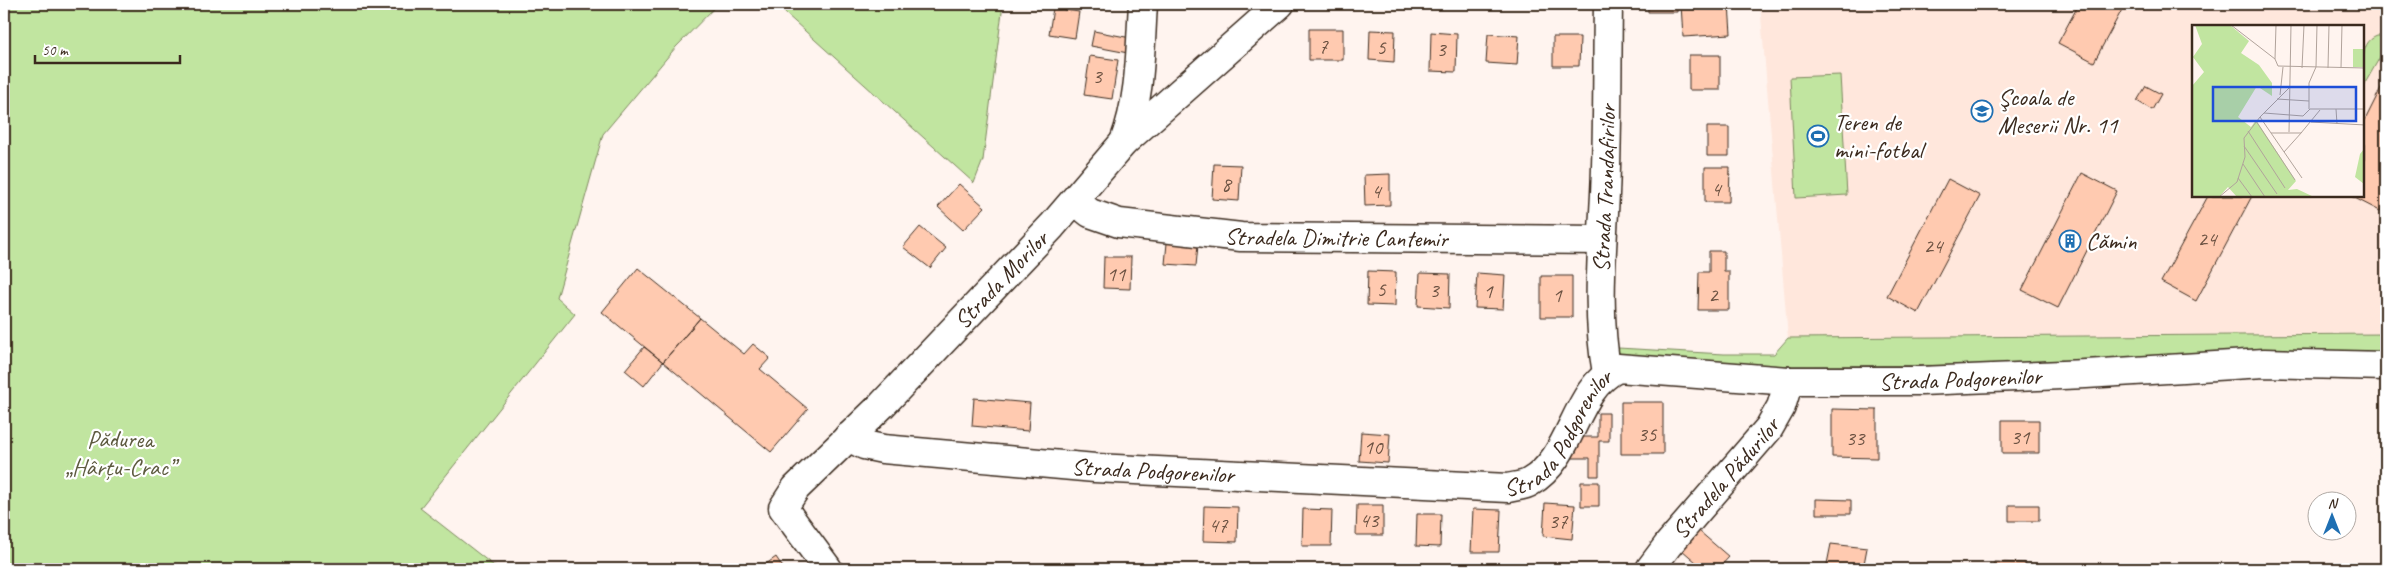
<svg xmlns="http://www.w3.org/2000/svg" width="2390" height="573" font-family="Caveat,sans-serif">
<rect width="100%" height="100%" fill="#fff4ef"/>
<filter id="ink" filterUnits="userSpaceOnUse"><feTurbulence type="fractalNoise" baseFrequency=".02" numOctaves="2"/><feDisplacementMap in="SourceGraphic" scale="10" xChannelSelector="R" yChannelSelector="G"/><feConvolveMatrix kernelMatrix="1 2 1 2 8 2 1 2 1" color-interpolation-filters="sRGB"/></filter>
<g filter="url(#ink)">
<!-- built -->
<path fill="#ffe7dc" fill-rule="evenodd" d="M1760 4H2386V334L1788 338ZM2194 26H2364V196H2194Z"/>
<!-- green -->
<path fill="#c1e5a0" stroke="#7e885f" d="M4 4H718L676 47 603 134 557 298 575 314 420 508 498 569H4Z
M775 4H1003L983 160 974 183Z
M2377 36H2386L2384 50 2364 85C2364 68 2358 43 2377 36Z
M1840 75 1847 195 1796 198 1790 77Z
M2386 334V356L2050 365 1751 366 1619 358 1618 348 1724 354H1774L1788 338Z"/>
<!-- building -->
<path fill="#ffcab0" stroke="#3b2a1e" d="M1648 4H1677V12H1648Z
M1681 4H1729L1731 34 1683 37Z
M2079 4H2125L2094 62 2058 43Z
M1053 8 1079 12 1075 38 1049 34Z
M1309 29H1343V60H1309Z
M1370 30 1395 31 1394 62 1369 60Z
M1094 31 1131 38 1128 53 1091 46Z
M1431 32 1457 34 1456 72 1430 71Z
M1488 34 1519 36 1517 65 1486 63Z
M1553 37H1580L1579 66H1553Z
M1689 55H1720V90H1689Z
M1090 56 1118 60 1112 99 1084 95Z
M2386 78V200L2380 211 2351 196H2364V122Z
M2146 86 2161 94 2152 110 2137 101Z
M1707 127H1729V156H1707Z
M1214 164 1241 165 1239 201 1212 199Z
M1705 167H1730L1729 202H1705Z
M2082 173 2117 191 2058 308 2022 290Z
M1390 174V205L1365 206 1364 175Z
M1948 179 1980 196 1918 313 1887 296Z
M959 184 985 207 963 230 938 207Z
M2208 196H2252L2196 301 2161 282Z
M920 227 946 248 930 268 903 247Z
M1167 243 1198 245 1196 266 1165 264Z
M1709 251H1724V271H1729V310H1698L1699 272H1709Z
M1104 257H1131L1130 289 1103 288Z
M638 268 700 318 663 362 602 312Z
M1368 271 1396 272 1395 306 1367 305Z
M1420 273 1450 274 1449 308 1418 306Z
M1477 273 1505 275 1503 309 1475 308Z
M1541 276H1572V317H1541Z
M700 318 744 354 753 344 770 358 760 369 808 409 771 452 663 362Z
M644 347 663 362 644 386 625 370Z
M974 398 1030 403 1028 431 972 426Z
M1621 402H1663V454H1621Z
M1832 409 1877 410V458L1832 457Z
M1598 413H1609V441H1599V476H1590V458H1563L1576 437H1598Z
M2002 420H2039V453H2002Z
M1361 432 1390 434 1388 463 1359 461Z
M1581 482H1599V506H1581Z
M1816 499 1851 500V514H1816Z
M1545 503 1575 505 1572 539 1543 536Z
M1357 505H1383V535H1356Z
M2009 505H2039V521H2009Z
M1204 506 1238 507 1237 542 1203 541Z
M1303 509 1332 510 1331 546H1302Z
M1473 509 1501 510 1499 552H1471Z
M1417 514H1441L1440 547 1416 546Z
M1699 531 1729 557 1718 569H1704L1682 550Z
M1831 544 1867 548 1863 569H1826Z
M776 557 784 569H759Z
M1994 562 2025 563V569H1994Z"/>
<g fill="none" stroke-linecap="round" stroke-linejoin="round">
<!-- minor casing -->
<g stroke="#3b2a1e" stroke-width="31">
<g id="minor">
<path d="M1124 142C1141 98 1140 50 1143 4"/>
<path id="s1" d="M1075 201 1090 213 1119 223 1241 237 1602 240"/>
<path id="s2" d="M1607 373C1596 314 1602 254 1605 194 1608 131 1607 67 1608 4"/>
<path id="s3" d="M848 437 864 445 883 449 1095 468 1508 488C1515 486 1524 486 1530 482 1574 457 1573 389 1618 368L1789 381H1921L2086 374 2264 363 2386 366"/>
<path id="s4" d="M828 569 783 508 796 488 882 405 1052 226 1124 142 1280 4"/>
<path id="s5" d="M1650 569 1668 545 1769 428 1781 407 1789 381"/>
</g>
</g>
<!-- minor -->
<use href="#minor" stroke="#fff" stroke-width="28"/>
</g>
</g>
<!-- icons -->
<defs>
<g id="university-ring" transform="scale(1.125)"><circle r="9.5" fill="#fff" stroke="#1f6fb2" stroke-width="1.5"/><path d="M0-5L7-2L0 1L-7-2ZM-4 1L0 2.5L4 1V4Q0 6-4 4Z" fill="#1f6fb2"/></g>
<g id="stadium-ring" transform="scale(1.125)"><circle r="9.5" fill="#fff" stroke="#1f6fb2" stroke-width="1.5"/><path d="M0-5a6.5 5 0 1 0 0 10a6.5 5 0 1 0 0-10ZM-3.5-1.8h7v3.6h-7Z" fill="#1f6fb2"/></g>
<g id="building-ring" transform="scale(1.125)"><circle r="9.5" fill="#fff" stroke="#1f6fb2" stroke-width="1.5"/><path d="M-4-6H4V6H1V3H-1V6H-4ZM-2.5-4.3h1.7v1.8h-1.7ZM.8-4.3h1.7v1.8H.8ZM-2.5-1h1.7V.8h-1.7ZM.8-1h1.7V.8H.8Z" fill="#1f6fb2"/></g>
</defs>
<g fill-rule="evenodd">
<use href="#university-ring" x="1982" y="111"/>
<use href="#stadium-ring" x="1818" y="136"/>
<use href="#building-ring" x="2070" y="241"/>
</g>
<g text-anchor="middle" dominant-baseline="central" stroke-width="4.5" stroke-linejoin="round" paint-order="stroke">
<!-- number labels -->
<g font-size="21" fill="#6c5242">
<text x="1323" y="46">7</text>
<text x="1381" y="47">5</text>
<text x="1441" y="49">3</text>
<text x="1097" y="76">3</text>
<text x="1226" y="184">8</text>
<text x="1716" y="189">4</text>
<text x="1376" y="191">4</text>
<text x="2207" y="239">24</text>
<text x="1933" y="246">24</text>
<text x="1116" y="274">11</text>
<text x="1381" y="289">5</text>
<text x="1434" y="290">3</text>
<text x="1488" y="291">1</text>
<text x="1557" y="295">1</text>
<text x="1713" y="295">2</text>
<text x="1647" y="434">35</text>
<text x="2020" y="437">31</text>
<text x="1855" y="438">33</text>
<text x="1373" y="447">10</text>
<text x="1369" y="520">43</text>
<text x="1558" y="521">37</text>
<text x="1218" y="525">47</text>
</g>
<!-- poi labels -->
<g font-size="24" fill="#3b2a1e" stroke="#fff" text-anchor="start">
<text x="1998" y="97">Şcoala de<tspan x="1998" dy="28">Meserii Nr. 11</tspan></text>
<text x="1834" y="122">Teren de<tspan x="1834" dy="28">mini-fotbal</tspan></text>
<text x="2086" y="241">Cămin</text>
</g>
<!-- street labels -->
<g font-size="24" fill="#3b2a1e" stroke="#fff">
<text stroke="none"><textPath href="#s2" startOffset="185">Strada Trandafirilor</textPath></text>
<text stroke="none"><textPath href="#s1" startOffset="268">Stradela Dimitrie Cantemir</textPath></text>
<text stroke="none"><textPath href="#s4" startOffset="392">Strada Morilor</textPath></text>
<text stroke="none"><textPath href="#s3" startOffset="1176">Strada Podgorenilor</textPath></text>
<text stroke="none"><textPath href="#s3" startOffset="741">Strada Podgorenilor</textPath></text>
<text stroke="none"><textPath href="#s3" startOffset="308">Strada Podgorenilor</textPath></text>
<text stroke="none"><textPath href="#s5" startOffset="118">Stradela Pădurilor</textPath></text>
</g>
<!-- park labels -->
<g font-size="24" fill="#5c593e" stroke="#fff">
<text x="120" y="439">Pădurea<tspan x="120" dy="28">„Hârțu-Crac”</tspan></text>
</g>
</g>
<!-- overview -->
<g transform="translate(2192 25)">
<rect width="172" height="172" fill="#fff4ef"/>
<path d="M3 0H38L57 16 49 28 67 40 80 58V71L65 61 46 92 59 102 64 95 104 156 96 165 105 164 122 172H45L36 162 27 172H0V61L12 47 1 32 10 19ZM161 24H172V42H161ZM172 124V159L163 152 168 129Z" fill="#c1e5a0"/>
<path fill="none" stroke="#b1a39b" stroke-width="1" d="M39 0 83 34M84 0 83 34 86 41 173 43M110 43 112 0M136 43 137 0M149 43 150 0M88 70 91 42M85 74 117 76M117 84V58L124 42 125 0M144 84 145 99M72 88 111 91 118 84H173M64 96 103 155M119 97 173 100M56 106 93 163M97 107 99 0M79 108H109L128 85M52 121 85 169M92 127 110 107M51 139 73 172M46 153 60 172M110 153 68 92 98 62H117M27 172 45 157 53 132 52 113 68 92"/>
<path fill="#1d4ed8" fill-opacity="0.15" stroke="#1d4ed8" stroke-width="2.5" d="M21 62H164V96H21Z"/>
<rect width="172" height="172" fill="none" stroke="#3b2a1e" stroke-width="2.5"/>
</g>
<!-- margin -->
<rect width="2390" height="573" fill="none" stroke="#fff" stroke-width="20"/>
<rect x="10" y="10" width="2370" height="553" fill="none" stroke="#3b2a1e" stroke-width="2" filter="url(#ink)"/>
<!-- north arrow -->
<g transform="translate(2332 516)"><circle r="24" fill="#ffffff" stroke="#b1aaa5"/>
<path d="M0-4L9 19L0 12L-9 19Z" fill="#1f6fb2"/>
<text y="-8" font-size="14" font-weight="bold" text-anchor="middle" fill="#3b2a1e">N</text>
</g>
<!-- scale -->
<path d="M35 55v8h145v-8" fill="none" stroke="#3b2a1e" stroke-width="2.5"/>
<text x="42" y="55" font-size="15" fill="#3b2a1e" stroke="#ffffff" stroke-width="4" paint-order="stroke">50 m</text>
</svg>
